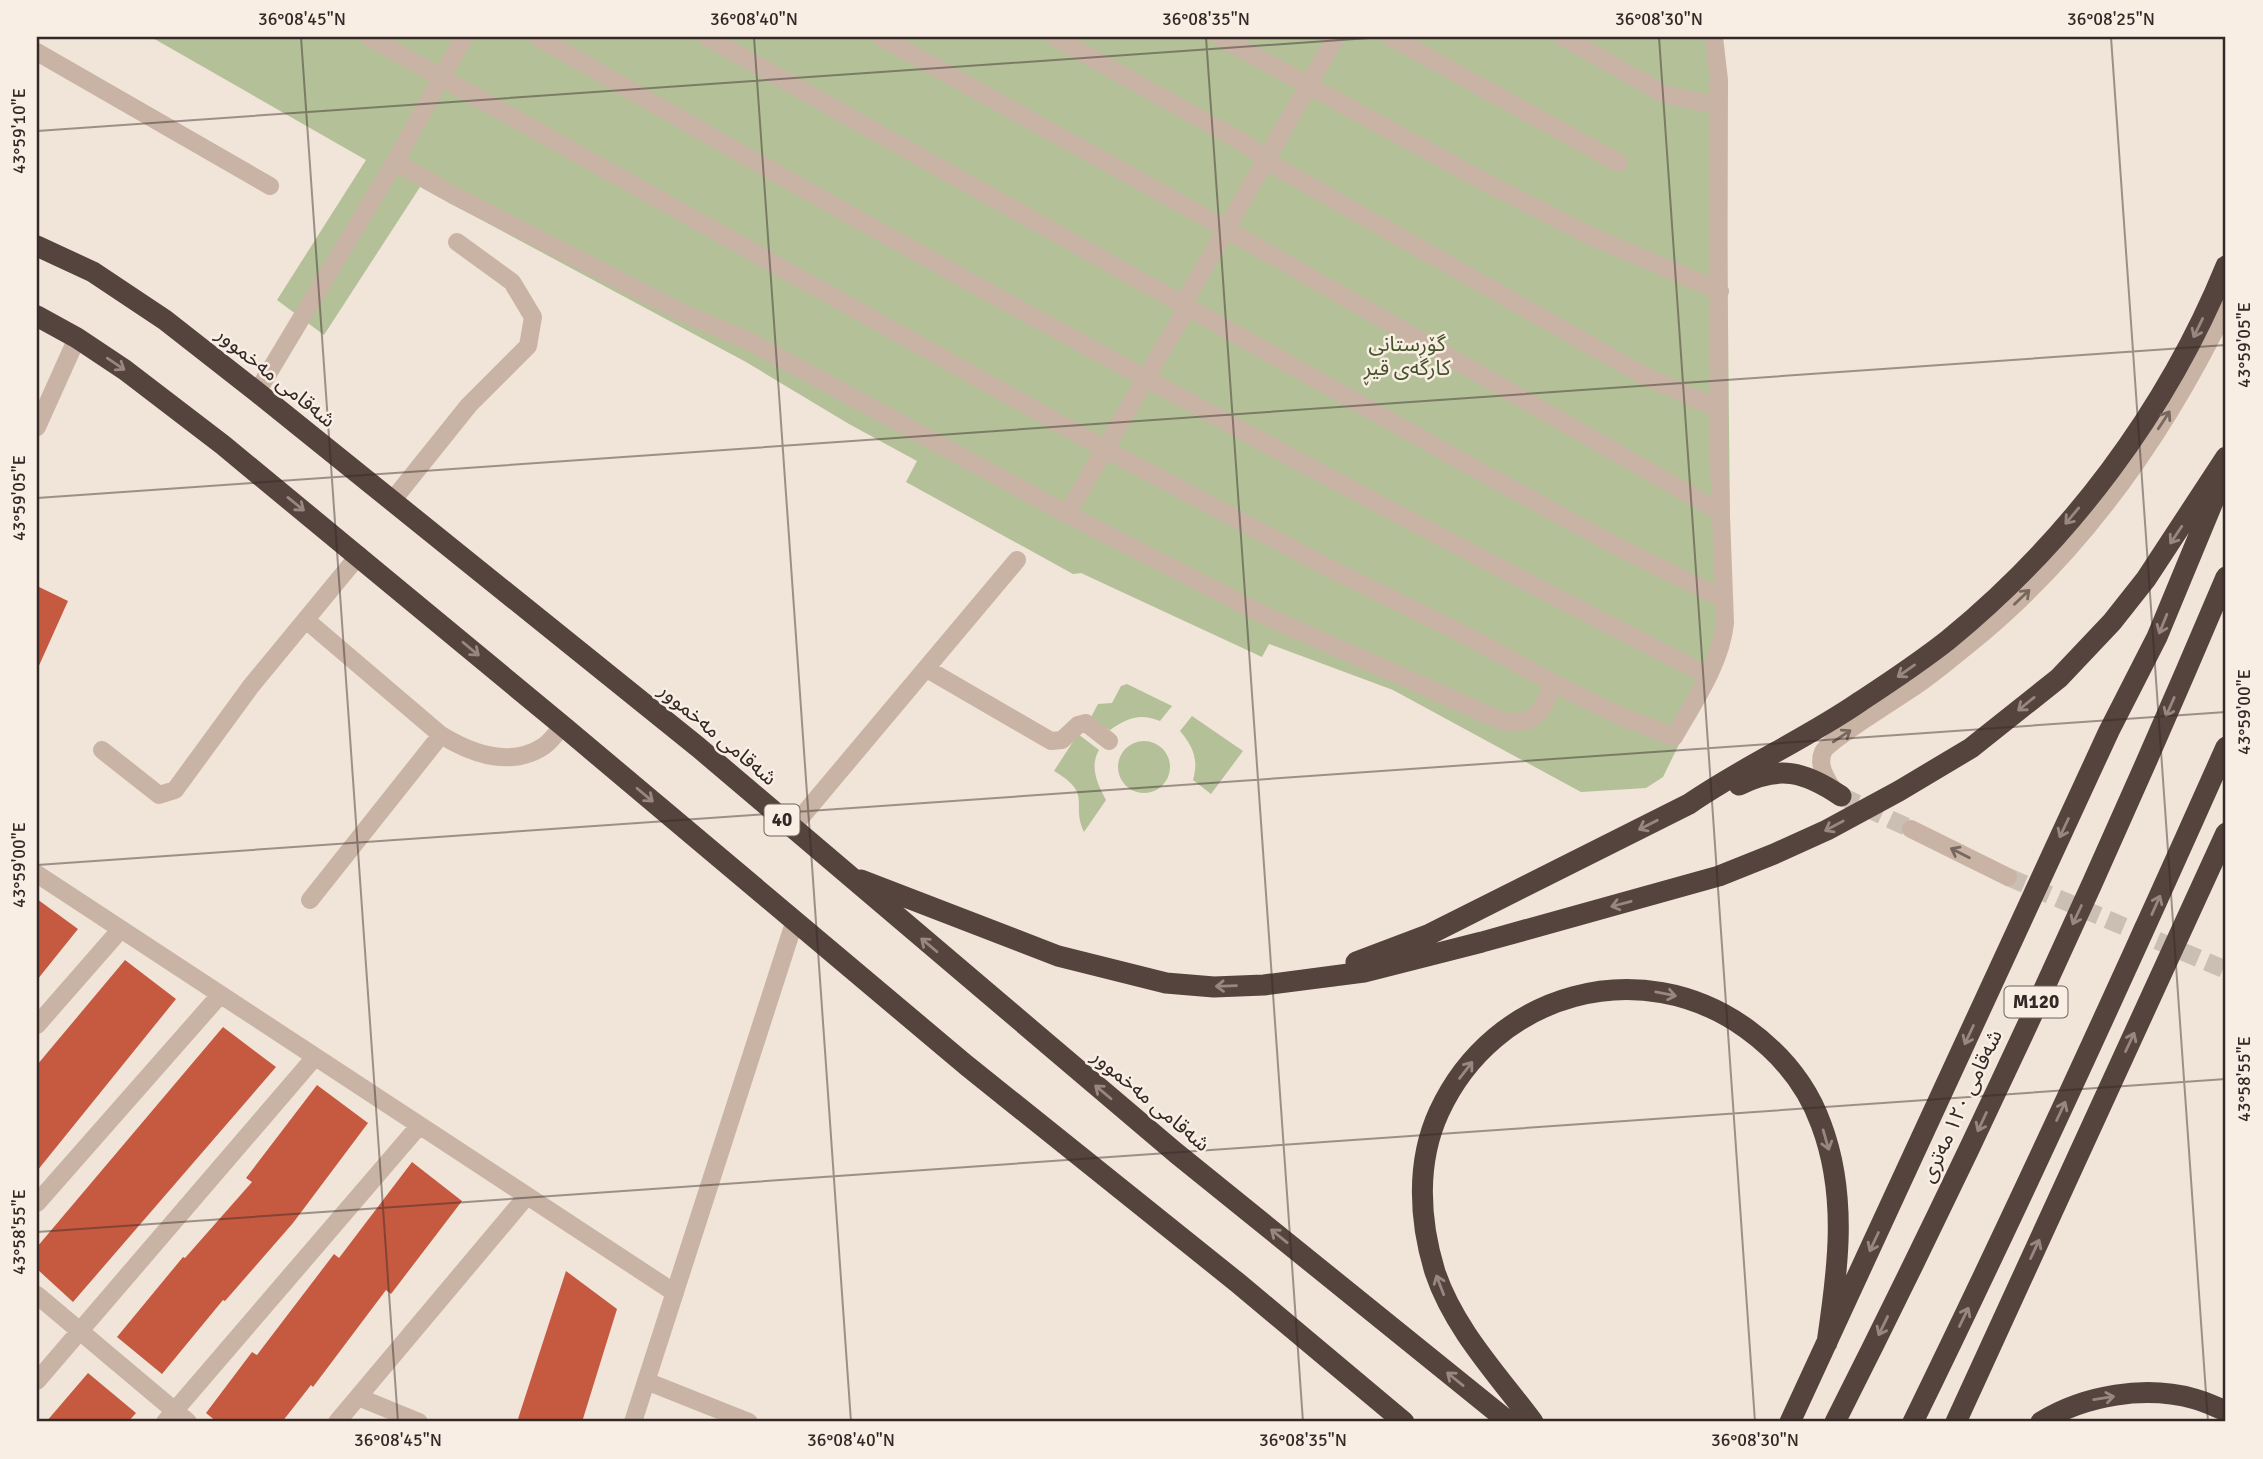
<svg xmlns="http://www.w3.org/2000/svg" width="2263" height="1459" font-family="Signika,'Noto Sans Arabic',sans-serif">
<rect width="100%" height="100%" fill="#f1e4d8"/>
<!-- green -->
<path fill="#b4c098" d="M151 37H1720L1726 122 1731 626 1728 644 1663 777 1646 788 1581 792 1393 690 1269 644 1262 657 1081 573 1073 574 906 482 917 461 849 424 746 362 420 187 324 335 277 300 366 160Z
M1127 684 1172 706 1160 721C1139 713 1128 718 1110 730L1090 719 1098 704 1112 703 1121 686Z
M1192 716 1243 751 1211 794 1193 780C1199 760 1193 746 1180 731Z
M1078 734 1099 750C1089 767 1098 785 1106 800L1084 832C1070 802 1094 795 1054 771Z
M1118 767a26 26 0 1 1 52 0a26 26 0 1 1-52 0Z"/>
<!-- building -->
<path fill="#c65a40" d="M37 586 68 601 37 670Z
M37 899 78 929 37 980Z
M125 960 176 999 37 1171V1065Z
M223 1027 276 1067 73 1302 37 1269V1247Z
M317 1085 368 1123 293 1223 225 1301 223 1300 162 1374 117 1337 183 1257 185 1258 252 1182 246 1178Z
M412 1162 462 1201 391 1294 386 1290 313 1387 311 1385 282 1422H217L206 1413 252 1352 257 1355 334 1254 339 1258Z
M566 1271 617 1309 582 1422H517Z
M88 1373 136 1413 128 1422H46Z"/>
<g fill="none" stroke-linecap="round" stroke-linejoin="round">
<!-- minor-tunnel -->
<path stroke="#cbbfb4" stroke-width="18" stroke-dasharray="18 9" stroke-linecap="butt" d="M1841 796 1911 829
M2008 877 2226 970"/>
<!-- minor -->
<path stroke="#c9b3a4" stroke-width="18" d="M369 37 1105 449 1325 566 1467 636 1561 687 1620 716 1674 737C1694 702 1721 663 1725 623L1718 435 1719 80 1714 37
M538 37C922 259 1312 473 1707 675
M707 37 1456 458 1620 548 1724 599
M881 37 1205 217 1720 512
M1054 37 1244 143 1282 170 1641 374 1718 409
M1220 37 1485 182 1593 237 1720 291
M1391 37 1619 163
M1563 37 1664 94 1719 106
M37 52 270 186
M395 162 453 195 685 314 749 341 1067 514 1268 617 1502 721C1538 726 1540 713 1554 683
M1184 303 1336 37
M257 392 395 162 464 37
M37 427 77 338
M392 501 469 405 528 346 533 317 512 282 457 242
M1067 514 1188 306
M306 620 441 735C472 754 511 768 544 746 551 741 557 732 563 726
M927 669 1051 741 1062 740 1078 725 1086 723 1109 741
M102 750 159 795 175 790 251 686 359 555
M1834 791C1827 780 1817 766 1823 752 1828 740 1905 694 1921 682 1937 671 1952 658 1967 646 2079 556 2164 436 2226 308
M792 828 1017 560
M1911 829 2008 877
M37 874 675 1293
M310 900 441 735
M37 1025 121 929
M37 1203 220 995
M37 1295 188 1422
M37 1381 315 1057
M646 1381 749 1422
M358 1397 419 1422
M165 1422 419 1126
M337 1422 526 1197
M633 1422 795 920"/>
<!-- highway -->
<path stroke="#55433d" stroke-width="21" d="M37 246 93 272 165 320 257 392 698 747 1176 1153 1509 1422
M37 316 77 338 125 370 223 445 563 726 966 1065 1238 1283 1404 1422
M1739 785C1779 765 1804 771 1841 796
M861 880 1058 956 1166 983 1214 987 1264 985 1364 972 1482 942 1719 876 1774 854 1827 830 1899 791 1971 748 2059 678 2112 622 2146 579 2226 457
M1356 962 1430 934 1689 804C1744 766 1806 739 1861 701 1890 682 1920 662 1948 640 2069 541 2167 411 2226 266
M1533 1422C1498 1375 1454 1329 1435 1272 1419 1220 1416 1162 1439 1112 1494 992 1641 952 1747 1029 1780 1053 1807 1085 1821 1124 1848 1195 1838 1270 1827 1343
M1790 1422 2109 731 2157 637 2220 485
M1835 1422C1975 1145 2105 863 2226 577
M1913 1422C2022 1199 2125 974 2226 747
M1956 1422 2226 833
M2041 1422C2085 1395 2145 1385 2195 1399 2206 1402 2216 1407 2226 1411"/>
</g>
<!-- one-way arrows -->
<defs><path id="oneway-shaft" d="M-6 0H5M1.5-3L5.5 0L1.5 3" fill="none" stroke-width="1.6" stroke-linecap="round" stroke-linejoin="round" transform="scale(1.75)"/></defs>
<g stroke="#978780">
<use href="#oneway-shaft" transform="translate(2198 328) rotate(116)"/>
<use href="#oneway-shaft" transform="translate(116 364) rotate(34)"/>
<use href="#oneway-shaft" transform="translate(296 504) rotate(39)"/>
<use href="#oneway-shaft" transform="translate(2072 516) rotate(130)"/>
<use href="#oneway-shaft" transform="translate(2176 535) rotate(124)"/>
<use href="#oneway-shaft" transform="translate(2163 624) rotate(112)"/>
<use href="#oneway-shaft" transform="translate(471 649) rotate(40)"/>
<use href="#oneway-shaft" transform="translate(1906 671) rotate(145)"/>
<use href="#oneway-shaft" transform="translate(2026 704) rotate(141)"/>
<use href="#oneway-shaft" transform="translate(2170 707) rotate(114)"/>
<use href="#oneway-shaft" transform="translate(645 795) rotate(40)"/>
<use href="#oneway-shaft" transform="translate(1648 825) rotate(153)"/>
<use href="#oneway-shaft" transform="translate(1834 826) rotate(152)"/>
<use href="#oneway-shaft" transform="translate(2064 828) rotate(115)"/>
<use href="#oneway-shaft" transform="translate(1621 904) rotate(165)"/>
<use href="#oneway-shaft" transform="translate(2156 905) rotate(-66)"/>
<use href="#oneway-shaft" transform="translate(2077 915) rotate(115)"/>
<use href="#oneway-shaft" transform="translate(929 945) rotate(-140)"/>
<use href="#oneway-shaft" transform="translate(1226 986) rotate(178)"/>
<use href="#oneway-shaft" transform="translate(1666 994) rotate(11)"/>
<use href="#oneway-shaft" transform="translate(1969 1035) rotate(115)"/>
<use href="#oneway-shaft" transform="translate(2130 1042) rotate(-65)"/>
<use href="#oneway-shaft" transform="translate(1466 1070) rotate(-52)"/>
<use href="#oneway-shaft" transform="translate(1103 1092) rotate(-140)"/>
<use href="#oneway-shaft" transform="translate(2061 1111) rotate(-65)"/>
<use href="#oneway-shaft" transform="translate(1982 1122) rotate(115)"/>
<use href="#oneway-shaft" transform="translate(1826 1140) rotate(74)"/>
<use href="#oneway-shaft" transform="translate(1279 1236) rotate(-141)"/>
<use href="#oneway-shaft" transform="translate(1874 1242) rotate(115)"/>
<use href="#oneway-shaft" transform="translate(2035 1249) rotate(-65)"/>
<use href="#oneway-shaft" transform="translate(1440 1285) rotate(-111)"/>
<use href="#oneway-shaft" transform="translate(1964 1317) rotate(-64)"/>
<use href="#oneway-shaft" transform="translate(1883 1326) rotate(116)"/>
<use href="#oneway-shaft" transform="translate(1455 1379) rotate(-141)"/>
<use href="#oneway-shaft" transform="translate(2104 1398) rotate(-9)"/>
</g>
<g stroke="#77675f">
<use href="#oneway-shaft" transform="translate(2164 420) rotate(-57)"/>
<use href="#oneway-shaft" transform="translate(2022 597) rotate(-44)"/>
<use href="#oneway-shaft" transform="translate(1842 736) rotate(-34)"/>
<use href="#oneway-shaft" transform="translate(1960 853) rotate(-153)"/>
</g>
<!-- ticks -->
<path fill="none" stroke="#342926" stroke-width="2" stroke-opacity="0.45" d="M301 37 398 1422M754 37 851 1422M1206 37 1303 1422M1659 37 1755 1422M2111 37 2208 1422M37 131 1383 37M37 498 2226 345M37 865 2226 712M37 1232 2226 1079"/>
<g text-anchor="middle" dominant-baseline="central" stroke-width="5" stroke-linejoin="round" paint-order="stroke">
<!-- shield labels -->
<g fill="#f9eee4" stroke="#6f645f" stroke-width="2">
<rect x="764.5" y="804.5" width="35" height="31" rx="5"/>
<rect x="2004.5" y="986.5" width="63" height="31" rx="5"/>
</g>
<g font-size="19" font-weight="bold" fill="#342926">
<text x="782" y="820">40</text>
<text x="2036" y="1002">M120</text>
</g>
<!-- park labels -->
<g font-size="21" fill="#455229" stroke="#f9eee4">
<text x="1407" y="344">گۆڕستانی<tspan x="1407" dy="24">کارگەی قیڕ</tspan></text>
</g>
<!-- street labels -->
<g font-size="21" fill="#342926" stroke="#f9eee4">
<text transform="translate(276 377) rotate(39)">شەقامی مەخموور</text>
<text transform="translate(718 734) rotate(40)">شەقامی مەخموور</text>
<text transform="translate(1151 1100) rotate(40)">شەقامی مەخموور</text>
<text transform="translate(1961 1106) rotate(-65)">شەقامی ١٢٠ مەتری</text>
</g>
</g>
<!-- border -->
<rect width="2263" height="1459" fill="none" stroke="#f9eee4" stroke-width="77"/>
<rect x="38" y="38" width="2186" height="1382" fill="none" stroke="#342926" stroke-width="2.5"/>
<g font-size="18" text-anchor="middle" fill="#342926">
<text x="302" y="25">36°08'45"N</text>
<text x="754" y="25">36°08'40"N</text>
<text x="1206" y="25">36°08'35"N</text>
<text x="1659" y="25">36°08'30"N</text>
<text x="2111" y="25">36°08'25"N</text>
<text transform="translate(19 131) rotate(-90)" y="6">43°59'10"E</text>
<text transform="translate(2244 345) rotate(-90)" y="6">43°59'05"E</text>
<text transform="translate(19 498) rotate(-90)" y="6">43°59'05"E</text>
<text transform="translate(2244 712) rotate(-90)" y="6">43°59'00"E</text>
<text transform="translate(19 865) rotate(-90)" y="6">43°59'00"E</text>
<text transform="translate(2244 1079) rotate(-90)" y="6">43°58'55"E</text>
<text transform="translate(19 1232) rotate(-90)" y="6">43°58'55"E</text>
<text x="398" y="1446">36°08'45"N</text>
<text x="851" y="1446">36°08'40"N</text>
<text x="1303" y="1446">36°08'35"N</text>
<text x="1755" y="1446">36°08'30"N</text>
</g>
</svg>
